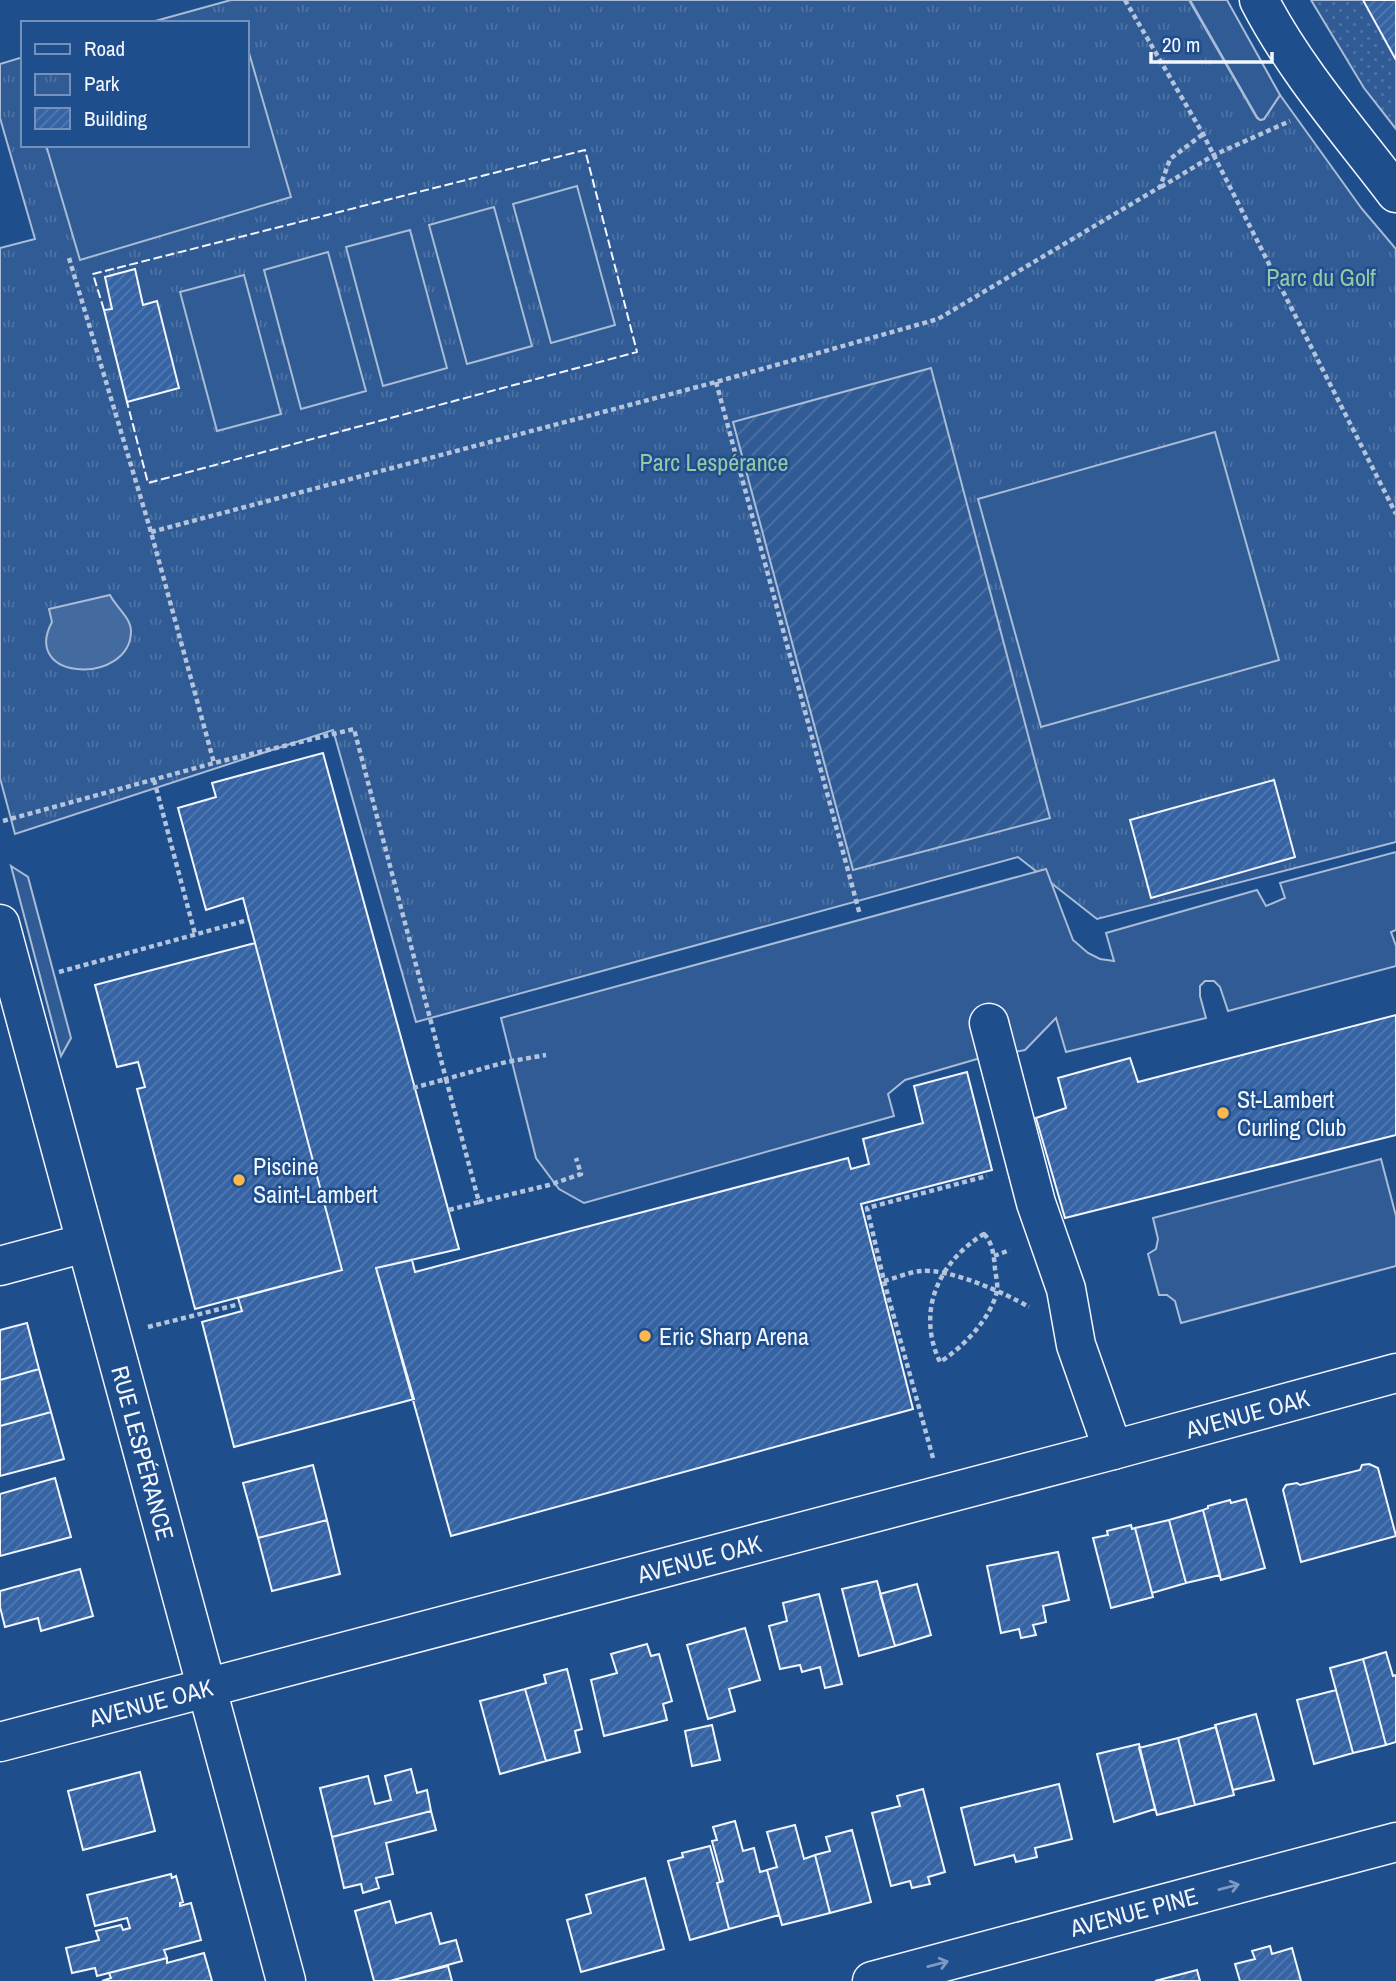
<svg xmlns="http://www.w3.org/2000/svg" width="1396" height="1981" font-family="'Archivo Narrow',sans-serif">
<defs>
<pattern id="grass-dots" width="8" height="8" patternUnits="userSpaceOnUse" patternTransform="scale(1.75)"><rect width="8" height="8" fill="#305b95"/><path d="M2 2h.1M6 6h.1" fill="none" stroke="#4e73a5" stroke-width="1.8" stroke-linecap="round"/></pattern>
<pattern id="park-tufts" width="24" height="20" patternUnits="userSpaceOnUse" patternTransform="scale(1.75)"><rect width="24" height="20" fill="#305b95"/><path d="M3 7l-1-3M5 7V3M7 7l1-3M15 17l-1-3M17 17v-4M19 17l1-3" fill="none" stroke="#4e73a5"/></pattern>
<pattern id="garden-furrows" width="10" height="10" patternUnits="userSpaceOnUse" patternTransform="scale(1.75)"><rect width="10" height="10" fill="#305b95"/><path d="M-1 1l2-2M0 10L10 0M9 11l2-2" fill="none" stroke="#4e73a5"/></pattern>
<pattern id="building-hatch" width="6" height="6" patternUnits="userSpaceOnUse" patternTransform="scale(1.75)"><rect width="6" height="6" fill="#3563a3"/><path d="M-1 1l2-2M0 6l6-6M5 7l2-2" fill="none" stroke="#537ab1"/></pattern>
</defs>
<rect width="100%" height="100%" fill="#1f4e8c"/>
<!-- grass -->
<path fill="url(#grass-dots)" stroke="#a8bbd7" stroke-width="2" d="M1311 0H1396V129L1364 88Z"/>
<!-- park -->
<path fill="url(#park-tufts)" stroke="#a8bbd7" stroke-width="2" d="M231 0H1189L1257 118 1260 120 1264 119 1280 95 1362 209 1396 249V842L1097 919 1018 857 416 1022 333 730 15 834 0 778V248L35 239 0 118V64L23 57V145H247V23H148Z"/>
<!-- garden -->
<path fill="url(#garden-furrows)" stroke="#a8bbd7" stroke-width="2" d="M931 368 1050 818 853 870 733 422Z"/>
<!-- built -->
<path fill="#305b95" stroke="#a8bbd7" stroke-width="2" d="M1190 0H1227L1280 95 1264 119 1260 120 1257 117Z
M247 46 291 197 80 260 46 145H247Z
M577 186 615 325 551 343 513 204Z
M494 207 532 346 467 364 429 225Z
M410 230 447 368 383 386 346 247Z
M328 252 366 391 301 409 264 270Z
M244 275 281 414 217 431 180 292Z
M1215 432 1279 660 1041 727 978 499Z
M1396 852V930L1391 932 1396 946V966L1228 1011 1220 987 1214 981H1205L1200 986V996L1206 1018 1066 1052 1056 1018 1025 1050 977 1059 905 1080 888 1094 894 1116 584 1203 559 1189 536 1158 501 1018 1046 869 1073 940 1088 953 1100 959 1114 961 1106 933 1257 890 1266 906 1285 898 1280 883Z
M11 866 28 877 71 1038 61 1056Z
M1381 1159 1396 1216V1266L1181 1323 1175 1301 1167 1295H1159L1148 1254 1156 1249 1158 1239 1153 1218Z"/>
<!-- water -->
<path fill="#446ba0" stroke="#a8bbd7" stroke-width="2" d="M110 595C116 607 131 618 131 631 131 685 20 682 52 622L49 609Z"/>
<!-- building -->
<path fill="url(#building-hatch)" stroke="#f2f6ff" stroke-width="2" d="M1363 0H1396V60Z
M135 269 143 305 157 301 179 388 127 402 104 310 112 309 105 277Z
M323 753 459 1249 376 1268 414 1399 234 1447 202 1322 242 1311 238 1298 342 1270 243 898 206 910 178 808 216 797 212 783Z
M1274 780 1295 857 1151 898 1130 820Z
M255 943 342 1270 195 1309 137 1089 145 1087 138 1062 117 1067 95 985Z
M1396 1015V1135L1065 1218 1036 1118 1066 1108 1058 1078 1130 1058 1138 1082Z
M967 1072 992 1170 861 1204 913 1409 451 1536 376 1268 412 1260 415 1272 848 1158 851 1169 869 1164 863 1139 923 1123 914 1086Z
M27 1323 39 1369 0 1380V1330Z
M39 1369 51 1412 0 1426V1380Z
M51 1412 64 1459 0 1476V1426Z
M1369 1464 1378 1468 1396 1536 1301 1562 1283 1490 1286 1485 1297 1483 1300 1485 1360 1470 1362 1465Z
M313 1465 327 1520 258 1538 243 1483Z
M55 1478 71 1537 0 1556V1494Z
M1246 1499 1265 1568 1221 1580 1203 1510 1208 1508V1506L1230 1500 1231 1503Z
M1203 1510 1220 1575 1186 1583 1169 1520Z
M327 1520 340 1574 272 1591 258 1538Z
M1169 1520 1186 1583 1152 1593 1135 1528Z
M1131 1525 1132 1529 1135 1528 1153 1597 1111 1608 1093 1538 1108 1535 1107 1531Z
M1058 1552 1069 1600 1043 1606 1046 1622 1033 1625 1036 1635 1021 1638 1019 1629 1001 1633 987 1566Z
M80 1569 93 1616 41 1631 38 1618 5 1627 0 1607V1591Z
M877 1581 895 1646 859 1656 842 1589Z
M917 1584 931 1635 895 1646 880 1594Z
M819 1594 842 1684 825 1688 820 1667 802 1672 800 1665 780 1669 769 1626 787 1621 783 1603Z
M745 1628 760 1680 729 1689 735 1711 708 1719 687 1645Z
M647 1644 651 1656 659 1654 672 1701 663 1704 667 1720 604 1736 591 1680 617 1673 611 1654Z
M1386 1652 1393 1676 1396 1675V1742L1386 1745 1363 1659Z
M1363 1659 1386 1745 1353 1753 1330 1668Z
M567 1669 582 1729 575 1731 580 1752 546 1761 525 1689 546 1683 544 1675Z
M525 1689 546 1761 500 1774 480 1701Z
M1336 1690 1353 1753 1314 1764 1297 1700Z
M1256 1714 1274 1780 1233 1790 1215 1725Z
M712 1725 720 1760 692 1766 685 1731Z
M1216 1727 1234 1795 1195 1805 1178 1738Z
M1178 1738 1195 1805 1157 1815 1139 1748Z
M1139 1744 1155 1809 1114 1822 1097 1754Z
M411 1769 417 1793 427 1790 431 1811 332 1837 320 1788 368 1776 375 1804 391 1800 385 1776Z
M140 1772 155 1831 83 1850 68 1791Z
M1059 1784 1072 1839 1035 1848 1037 1857 1016 1862 1014 1855 975 1865 961 1808Z
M923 1789 945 1872 928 1877 930 1884 912 1888 910 1881 891 1886 872 1813 900 1806 897 1796Z
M431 1811 436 1830 386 1843 393 1874 376 1878 379 1888 363 1893 361 1884 344 1888 332 1837Z
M735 1821 743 1851 754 1848 760 1872 767 1870 779 1915 729 1929 717 1883 723 1881 712 1841 717 1840 713 1827Z
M795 1825 804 1859 815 1855 830 1913 782 1925 767 1870 777 1867 767 1832Z
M852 1830 871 1902 830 1913 815 1855 830 1851 826 1837Z
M710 1846 720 1882 717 1883 729 1929 690 1940 668 1861 683 1857 682 1853Z
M171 1874 172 1878 176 1876 183 1902 180 1903V1906L191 1903 201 1940 164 1950 167 1958 97 1976 95 1968 72 1973 66 1948 99 1940 96 1931 121 1925 123 1930 130 1928 127 1918 95 1926 87 1895Z
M645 1878 664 1949 581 1972 567 1920 591 1913 586 1895Z
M390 1901 396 1923 431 1913 440 1944 456 1940 462 1961 390 1981H374L355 1911Z
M1270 1946 1272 1954 1292 1948 1301 1981H1240L1235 1964 1255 1959 1252 1951Z
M204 1953 212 1981H102L111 1978 109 1973 167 1958V1963Z
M448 1966 452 1981H390Z
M1197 1970 1200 1981H1155Z"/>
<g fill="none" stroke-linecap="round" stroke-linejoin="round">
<!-- minor casing -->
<g stroke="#f2f6ff" stroke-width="41">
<g id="minor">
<path d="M1259 0C1295 70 1349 131 1396 193"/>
<path id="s1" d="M0 924 286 1981"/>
<path d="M989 1023 1036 1203 1066 1289 1076 1345 1113 1450"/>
<path d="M0 1266 85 1243"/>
<path id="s2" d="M0 1742 1113 1450 1396 1373"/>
<path id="s3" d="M872 1981 1396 1842"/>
</g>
</g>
<!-- path -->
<path stroke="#b3c4dc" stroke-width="4.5" stroke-dasharray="5 3.5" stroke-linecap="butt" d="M1125 0 1203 134 1396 514
M1161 187 1214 155 1290 121
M69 258 151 532 214 763
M716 382 860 915
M151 532 716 382 938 319 1160 187 1170 159 1203 134
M154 780 195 934
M3 821 214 763 354 729 446 1079 506 1062 546 1055
M59 972 248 920
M413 1088 446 1079 479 1202 549 1185 581 1174 576 1158
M449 1210 479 1202
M984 1234C993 1243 994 1257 995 1269 996 1276 998 1285 997 1291 991 1319 962 1348 940 1362 916 1312 938 1262 984 1234Z
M994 1256 1010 1250
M884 1281C896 1278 909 1272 921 1271 949 1268 1005 1293 1029 1307
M148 1327 240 1304
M933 1458 884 1281 867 1208 987 1176"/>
<!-- minor -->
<use href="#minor" stroke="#1f4e8c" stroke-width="38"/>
<!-- fence -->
<path stroke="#f2f6ff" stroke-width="2" stroke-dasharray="9 3.5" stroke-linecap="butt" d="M104 310 93 274 585 150 637 352 148 483 127 402"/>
</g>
<!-- one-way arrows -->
<defs><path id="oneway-shaft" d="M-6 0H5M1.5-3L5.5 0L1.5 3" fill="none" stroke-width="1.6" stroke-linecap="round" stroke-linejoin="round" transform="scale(1.75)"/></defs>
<g stroke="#7e9ac0">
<use href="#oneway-shaft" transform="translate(1229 1887) rotate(-15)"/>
<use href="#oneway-shaft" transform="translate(938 1964) rotate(-15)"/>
</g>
<!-- markers -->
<g fill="#ffb74d" stroke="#1f4e8c" stroke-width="2.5">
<circle cx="1223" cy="1113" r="7"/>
<circle cx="239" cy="1180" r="7"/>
<circle cx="645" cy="1336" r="7"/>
</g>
<g text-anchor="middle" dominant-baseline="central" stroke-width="5" stroke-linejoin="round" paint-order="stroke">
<!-- park labels -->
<g font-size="24" fill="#97c8a6" stroke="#1f4e8c">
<text x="1321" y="277">Parc du Golf</text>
<text x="714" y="462">Parc Lespérance</text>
</g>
<!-- poi labels -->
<g font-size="24" fill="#f2f6ff" stroke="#1f4e8c" text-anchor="start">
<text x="1237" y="1099">St-Lambert<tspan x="1237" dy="28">Curling Club</tspan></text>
<text x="253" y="1166">Piscine<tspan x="253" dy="28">Saint-Lambert</tspan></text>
<text x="659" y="1336">Eric Sharp Arena</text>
</g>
<!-- street labels -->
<g font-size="24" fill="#f2f6ff" stroke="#1f4e8c">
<text stroke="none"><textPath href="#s2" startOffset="1290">AVENUE OAK</textPath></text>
<text stroke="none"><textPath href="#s1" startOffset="548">RUE LESPÉRANCE</textPath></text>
<text stroke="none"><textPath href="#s2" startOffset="723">AVENUE OAK</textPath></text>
<text stroke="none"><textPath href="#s2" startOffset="156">AVENUE OAK</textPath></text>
<text stroke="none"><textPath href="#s3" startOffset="271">AVENUE PINE</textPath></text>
</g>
</g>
<!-- legend -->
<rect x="21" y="21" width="228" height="126" fill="#1f4e8c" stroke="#7391ba" stroke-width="2"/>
<rect x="35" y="44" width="35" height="10" fill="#1f4e8c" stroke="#7391ba" stroke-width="2"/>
<text x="84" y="56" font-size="21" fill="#f2f6ff">Road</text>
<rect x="35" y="74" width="35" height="21" fill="url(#park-tufts)" stroke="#7391ba" stroke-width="2"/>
<text x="84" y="91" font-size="21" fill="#f2f6ff">Park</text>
<rect x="35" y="108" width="35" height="21" fill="url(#building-hatch)" stroke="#7391ba" stroke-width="2"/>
<text x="84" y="126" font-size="21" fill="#f2f6ff">Building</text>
<!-- scale -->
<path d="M1151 52v10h121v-10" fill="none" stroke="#f2f6ff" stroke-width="3.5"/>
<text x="1162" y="52" font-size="21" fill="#f2f6ff" stroke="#1f4e8c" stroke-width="5" paint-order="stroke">20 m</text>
</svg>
